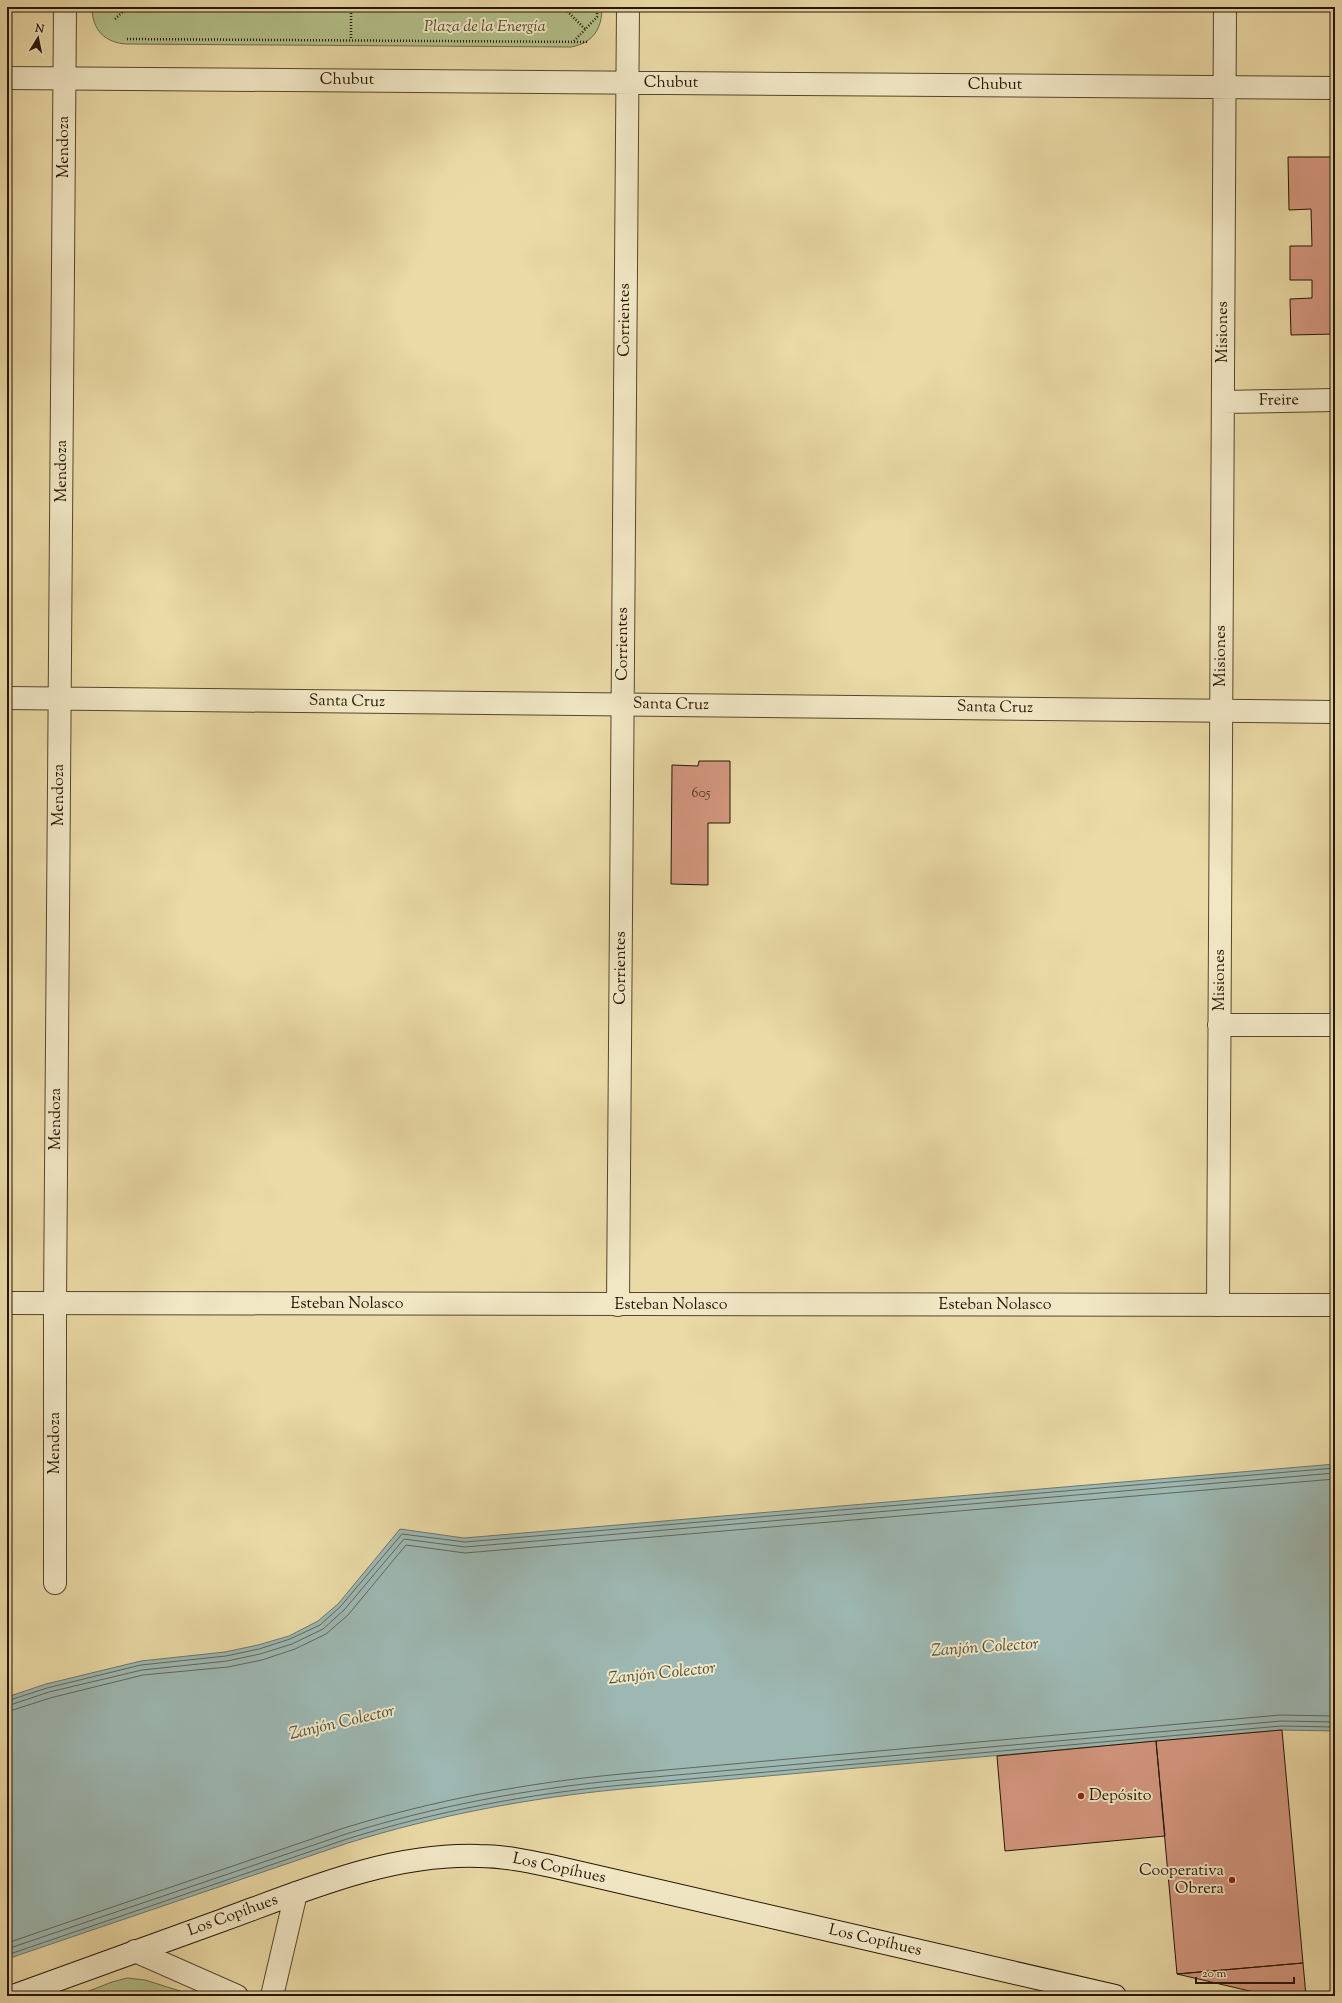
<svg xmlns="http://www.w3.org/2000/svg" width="1342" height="2003" font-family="'Sorts Mill Goudy',serif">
<rect width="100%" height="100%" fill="#eadaa6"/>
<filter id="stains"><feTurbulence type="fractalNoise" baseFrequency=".005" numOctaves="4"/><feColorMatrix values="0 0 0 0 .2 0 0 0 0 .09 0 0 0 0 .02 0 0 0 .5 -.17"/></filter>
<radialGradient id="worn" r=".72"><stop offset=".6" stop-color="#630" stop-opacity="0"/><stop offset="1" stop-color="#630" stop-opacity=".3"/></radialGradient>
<!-- green -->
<path fill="#b3c089" stroke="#6c6b46" d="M92 7H602C602 29 593 43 571 47L127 44C105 43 92 30 92 7Z
M1333 1322H1335V1464H1331Z
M127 1978 145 1980 196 1996H76L112 1982Z"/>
<!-- water -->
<path fill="#9db8b3" stroke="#6d776c" d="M1335 1464V1731L1282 1730 622 1789C529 1798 438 1815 348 1843L7 1959V1697L46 1684 141 1661 225 1652 258 1645 289 1636 318 1621 338 1604 400 1529 464 1538Z"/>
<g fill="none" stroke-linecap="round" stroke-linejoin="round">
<!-- shore -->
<path stroke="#61675a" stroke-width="1" d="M7 1701 47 1688 141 1665 226 1656 259 1649 290 1639 320 1625 340 1607 402 1534 465 1542 1335 1468
M7 1706 49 1692 142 1670 227 1661 260 1654 292 1644 323 1629 344 1610 404 1539 465 1547 1335 1473
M7 1712 50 1698 143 1675 228 1667 262 1660 295 1649 326 1634 348 1615 406 1545 465 1553 1335 1479
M7 1943 344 1828C435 1800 526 1783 621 1774L1280 1715 1335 1716
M7 1949 346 1834C436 1806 527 1789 621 1780L1281 1721 1335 1722
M7 1955 347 1839C437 1811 528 1794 622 1785L1281 1726 1335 1727"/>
</g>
<!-- building -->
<path fill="#d3977f" stroke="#251602" d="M1288 157H1335V334L1291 335 1290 299 1312 298V280H1290V246H1312L1311 209 1289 210Z
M699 761H730V823H708V885L671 884 672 765 698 766Z
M1282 1730 1303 1963 1177 1974 1156 1741Z
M1156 1741 1165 1836 1005 1851 997 1756Z
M1303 1963 1306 1996H1271L1177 1974Z"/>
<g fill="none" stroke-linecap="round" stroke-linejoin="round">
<!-- minor casing -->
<g stroke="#56472b" stroke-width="24">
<path id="minor" d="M7 78 1335 88
M1223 402 1335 400
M1219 1025H1335
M618 1305 628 7
M1218 1305 1225 7
M55 1583V1303
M135 1951 237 1996
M272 1996 296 1893"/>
</g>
<!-- tertiary casing -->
<g stroke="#56472b" stroke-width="24">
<path id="tertiary" d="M7 698 1335 712
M7 1303 1335 1305
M55 1303 65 7"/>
</g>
<!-- secondary casing -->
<g stroke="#251602" stroke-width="24">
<path id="secondary" d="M13 1996C83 1971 153 1945 223 1920 305 1890 390 1853 479 1856 503 1856 527 1861 551 1866L1115 1996"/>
</g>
<!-- path -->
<path stroke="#251602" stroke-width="2.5" stroke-dasharray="1 2" stroke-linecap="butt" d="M351 7V40
M563 7 585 29
M115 19 128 7
M127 39 588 42
M574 41 597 17V7
M1333 1337H1335"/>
<!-- minor -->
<use href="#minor" stroke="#f1e7c5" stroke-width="22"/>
<!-- tertiary -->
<use href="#tertiary" stroke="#f1e7c5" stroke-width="22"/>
<!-- secondary -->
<use href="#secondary" stroke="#f1e7c5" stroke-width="22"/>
</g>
<!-- markers -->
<g fill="#8f2418" stroke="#f1e7c5" stroke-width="1.5">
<circle cx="1081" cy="1796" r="4"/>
<circle cx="1232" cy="1880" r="4"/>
</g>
<g text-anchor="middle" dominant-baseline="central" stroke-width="4" stroke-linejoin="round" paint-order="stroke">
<!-- number labels -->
<g font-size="14" fill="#503621">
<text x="701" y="794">605</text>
</g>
<!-- park labels -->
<g font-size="16" font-style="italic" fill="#50492a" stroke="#f1e7c5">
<text x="485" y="27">Plaza de la Energía</text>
</g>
<!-- street labels -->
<g font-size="16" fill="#251602" stroke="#f1e7c5">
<text x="347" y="80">Chubut</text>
<text x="671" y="83">Chubut</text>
<text x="995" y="85">Chubut</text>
<text transform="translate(64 147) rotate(-90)">Mendoza</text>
<text transform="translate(625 320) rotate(-90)">Corrientes</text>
<text transform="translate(1223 332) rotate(-90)">Misiones</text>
<text transform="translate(1279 401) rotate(-1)">Freire</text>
<text transform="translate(62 471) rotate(-90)">Mendoza</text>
<text transform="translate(623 644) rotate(-90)">Corrientes</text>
<text transform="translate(1221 656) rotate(-90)">Misiones</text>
<text transform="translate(347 702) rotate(1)">Santa Cruz</text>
<text transform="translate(671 705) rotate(1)">Santa Cruz</text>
<text transform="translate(995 708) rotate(1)">Santa Cruz</text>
<text transform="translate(59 795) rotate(-90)">Mendoza</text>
<text transform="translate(621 968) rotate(-90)">Corrientes</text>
<text transform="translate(1220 980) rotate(-90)">Misiones</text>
<text transform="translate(56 1119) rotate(-90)">Mendoza</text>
<text x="347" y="1304">Esteban Nolasco</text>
<text x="671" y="1305">Esteban Nolasco</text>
<text x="995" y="1305">Esteban Nolasco</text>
<text transform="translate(55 1443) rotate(-90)">Mendoza</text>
<text transform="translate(559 1869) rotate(12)">Los Copíhues</text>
<text transform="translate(233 1916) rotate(-20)">Los Copíhues</text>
<text transform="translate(875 1941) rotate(13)">Los Copíhues</text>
</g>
<!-- poi labels -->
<g font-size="16" fill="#251602" stroke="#f1e7c5" text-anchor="start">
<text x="1089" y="1796">Depósito</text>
<text x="1224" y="1871" text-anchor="end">Cooperativa<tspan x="1224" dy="18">Obrera</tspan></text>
</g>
<!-- water labels -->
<g font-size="17" font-style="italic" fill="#4f4f40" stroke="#f1e7c5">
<text transform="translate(985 1648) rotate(-4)">Zanjón Colector</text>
<text transform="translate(662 1674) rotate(-6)">Zanjón Colector</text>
<text transform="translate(342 1723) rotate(-13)">Zanjón Colector</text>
</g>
</g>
<!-- margin -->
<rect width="1342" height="2003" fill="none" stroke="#eadaa6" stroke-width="24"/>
<rect x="8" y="8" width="1326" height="1987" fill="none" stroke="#251602" stroke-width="2"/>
<rect x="12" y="12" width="1318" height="1979" fill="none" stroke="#251602"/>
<!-- north arrow -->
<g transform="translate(38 38) rotate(10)" stroke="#f1e7c5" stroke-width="3" paint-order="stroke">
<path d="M0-3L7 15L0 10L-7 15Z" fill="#251602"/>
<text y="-6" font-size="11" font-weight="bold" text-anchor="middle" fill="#251602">N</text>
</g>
<!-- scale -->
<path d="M1196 1977v6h98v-6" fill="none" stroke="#251602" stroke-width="2"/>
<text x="1202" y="1977" font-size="12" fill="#251602" stroke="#f1e7c5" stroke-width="3" paint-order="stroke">20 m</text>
<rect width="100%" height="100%" filter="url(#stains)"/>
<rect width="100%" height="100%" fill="url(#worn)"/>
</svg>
